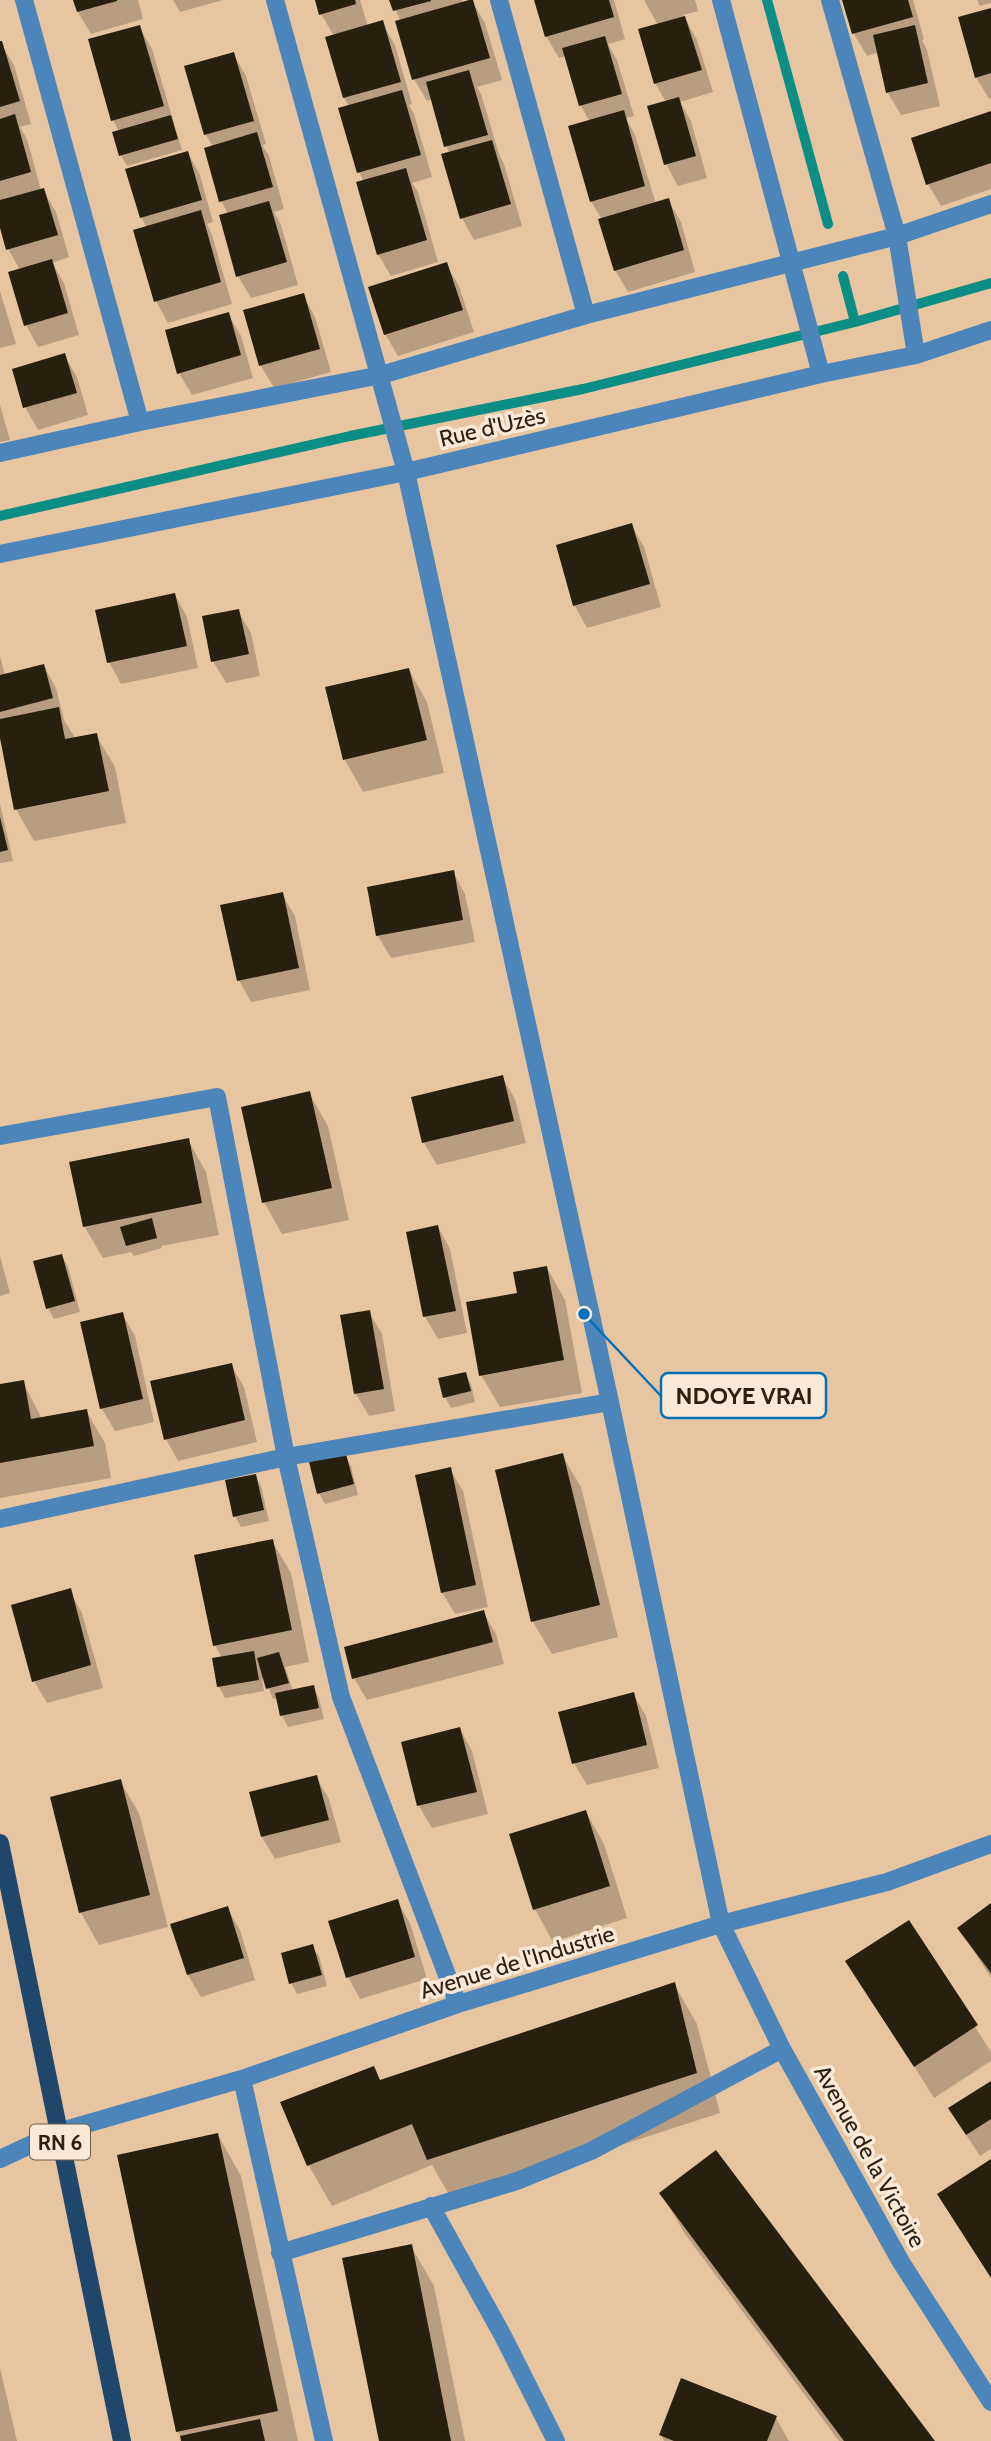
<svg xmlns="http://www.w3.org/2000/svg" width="991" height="2441" font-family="Cabin,sans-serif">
<rect width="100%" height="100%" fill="#e7c5a1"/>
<!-- shadow -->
<path fill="#0003" d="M75 0H138L143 19 91 34 78 12Z
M173 0H223L180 12Z
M317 0H360L368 27 382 23 395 45 412 104 409 105 414 114 432 177 412 183 418 192 438 262 391 276 378 254 364 182 359 172 349 106 344 98 334 36 321 14Z
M391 0H462L463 4 472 1 485 23 502 80 477 87 481 94 499 154 504 164 522 226 474 240 462 218 450 154 446 146 432 99 427 101 414 79 401 22Z
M536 0H614L625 39 608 44 617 60 634 116 626 118 635 135 656 204 668 200 681 222 695 272 628 292 615 270 602 220 591 201 590 122 581 106 566 56 559 58 546 36Z
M644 0H695L698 11 683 15 697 40 713 92 680 102 691 121 707 178 678 186 666 164V102L655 83 658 25Z
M844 0H913L924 39 922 40 927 50 940 106 901 115 888 93 879 52 867 56 854 34Z
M977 0H991V3L980 6Z
M991 10V98L989 99 976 77Z
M139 27 152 49 182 150 127 166 121 155 119 131 113 120Z
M0 43 14 65 31 124 20 127 27 139 41 190H43L56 212 69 257 52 263 64 283 79 335 38 347 26 325 20 270 8 249 0 221Z
M233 54 246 76 266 144 262 145 269 156 284 209 274 212 281 225 298 285 251 298 238 276 228 214 221 201 206 149 213 147 206 135 187 67Z
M991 112V189L941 206 928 184Z
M188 153 200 175 213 222 207 224 212 235 232 304 168 323 156 301 147 228 141 217Z
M446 264 459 286 474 332 398 356 385 334Z
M0 291 16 344 0 348Z
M303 295 315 317 331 372 274 388 261 366 245 312Z
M228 314 241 336 253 378 192 395 179 373Z
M64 355 77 377 88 415 38 430 25 407 14 370Z
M0 405 10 440 0 442Z
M631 525 644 547 661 607 587 628 575 606 558 546Z
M175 595 187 617 198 668 121 684 109 662Z
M238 611 251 633 260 676 226 683 213 661Z
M0 656 5 675 44 666 56 688 64 720 76 739 96 735 115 767 126 823 34 841 16 809 0 737Z
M409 670 427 702 444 773 363 792 345 760Z
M0 804 13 861 0 863Z
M453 872 465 894 475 942 391 958 378 936 369 888Z
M282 894 295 916 310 990 251 1002 239 980Z
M502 1077 515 1099 526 1143 437 1165 424 1143 413 1099Z
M309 1093 328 1126 349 1220 282 1234 264 1202Z
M188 1140 206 1172 219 1235 161 1246 162 1248 134 1256 131 1252 103 1258 84 1226Z
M438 1227 450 1249 467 1333 438 1339 425 1317 408 1233Z
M0 1256 10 1293 0 1296Z
M62 1256 68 1267 80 1312 54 1319 48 1308Z
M547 1268 565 1300 582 1393 500 1407 481 1375 519 1294Z
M369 1312 382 1334 395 1411 369 1416 356 1394Z
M122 1314 135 1336 154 1422 115 1431 102 1409 83 1323Z
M231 1365 244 1387 257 1442 178 1461 166 1439Z
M465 1374 471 1384 475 1402 451 1408 445 1397Z
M23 1382 42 1419 86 1411 105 1443 111 1478 0 1498V1386Z
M562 1455 581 1487 618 1637 552 1654 533 1622 497 1471Z
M345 1456 351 1466 358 1495 325 1504 319 1493Z
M450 1469 463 1491 488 1607 455 1614 442 1592Z
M255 1476 261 1486 269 1521 241 1527 235 1516Z
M272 1541 291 1573 309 1662 285 1667 293 1691 313 1687 319 1698 324 1719 288 1727 282 1716 278 1698 273 1699 265 1679H262L264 1691 225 1698 219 1687 214 1659 222 1658 215 1645Z
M70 1591 82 1613 103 1688 47 1703 34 1681Z
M483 1612 496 1634 504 1664 367 1700 354 1678Z
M633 1694 646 1716 659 1768 587 1785 574 1763Z
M460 1729 472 1751 488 1814 432 1828 419 1806 404 1743Z
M316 1777 329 1799 341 1842 275 1859 262 1837Z
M120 1781 139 1813 168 1927 99 1945 81 1913 52 1799Z
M586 1812 604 1844 627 1918 553 1942 535 1909 511 1835Z
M397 1901 410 1923 427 1979 360 1999 348 1977Z
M991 1905V1978L960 1929Z
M227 1908 240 1930 255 1980 201 1997 188 1975 173 1925Z
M908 1922 991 2052V2061L934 2098 848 1961Z
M312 1946 319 1956 327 1986 297 1994 291 1983Z
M674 1984 697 2024 720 2113 452 2200 432 2165 332 2206 309 2166 283 2103 381 2081Z
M991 2083V2149L980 2156 963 2130Z
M218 2135 241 2176 298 2441H183L178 2432 119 2156Z
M661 2193 932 2441H839L685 2234Z
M411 2246 434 2286 465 2441H381Z
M0 2368 17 2441H0Z
M776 2418 789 2441H664L661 2435Z"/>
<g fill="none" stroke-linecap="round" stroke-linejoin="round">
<!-- stream -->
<path stroke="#0c8d85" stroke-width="10" d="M767 0 828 224
M843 276 855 322
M0 516 350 436 583 389 855 322 991 283"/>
</g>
<!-- building -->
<path fill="#28200e" d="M73 0H117V1L77 12Z
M315 0H355L356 4 319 15Z
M389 0H431V1L393 11Z
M469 0H473L490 58 412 80 395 21Z
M534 0H609L614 17 545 37Z
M842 0H908L913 17 852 34Z
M991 8V73L975 78 958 17Z
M685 16 702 70 654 84 638 29Z
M383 20 401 82 343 98 325 37Z
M140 25 164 106 111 121 88 39Z
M915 25 928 83 886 93 873 35Z
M605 36 622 94 579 106 562 48Z
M0 41H2L20 101 0 107Z
M234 52 254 121 204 135 184 66Z
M469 70 488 135 444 147 426 82Z
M402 90 421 155 357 173 338 108Z
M679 97 696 156 664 165 647 106Z
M624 110 645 186 590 202 568 126Z
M991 111V163L926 185 911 138Z
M15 114 31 172 0 181V119Z
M171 115 178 139 119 156 112 132Z
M257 132 273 187 219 202 204 148Z
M492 140 511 204 460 219 441 154Z
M188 151 202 200 140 218 125 169Z
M406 168 427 240 377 255 356 182Z
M44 188 58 235 6 250 0 228V200Z
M669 198 684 250 614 271 598 219Z
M269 201 287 262 236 277 219 215Z
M201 210 221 282 154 302 133 230Z
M52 259 68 313 24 326 8 272Z
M447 262 463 310 384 335 368 287Z
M304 293 320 349 259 366 243 310Z
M229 312 241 355 177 374 165 330Z
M65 353 77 393 23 408 12 369Z
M632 523 650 584 573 606 556 545Z
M175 593 187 646 107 663 95 610Z
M239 609 249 654 211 662 202 616Z
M44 664 53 698 0 712V675Z
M409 668 427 740 343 760 325 687Z
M59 707 65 739 97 733 109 791 14 810 0 738V719Z
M0 817 8 850 0 852Z
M454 870 463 920 376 936 367 887Z
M283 892 299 968 237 981 220 905Z
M503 1075 514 1121 422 1143 411 1097Z
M310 1091 332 1188 262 1203 241 1107Z
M189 1138 202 1203 83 1227 69 1162Z
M152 1218 157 1238 126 1246 120 1227Z
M438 1225 456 1311 423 1317 406 1232Z
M62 1254 75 1301 46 1309 33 1261Z
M547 1266 564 1360 479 1376 466 1302 517 1293 513 1272Z
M370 1310 384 1389 354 1394 340 1315Z
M123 1312 143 1399 100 1409 80 1322Z
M232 1363 245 1420 164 1440 150 1381Z
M466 1372 471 1391 443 1398 438 1378Z
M24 1380 31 1419 87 1409 94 1446 0 1463V1384Z
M563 1453 600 1605 531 1622 495 1470Z
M346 1454 354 1484 317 1494 309 1462Z
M451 1467 476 1585 441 1593 415 1475Z
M256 1474 264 1510 233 1517 225 1480Z
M273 1539 292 1630 213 1646 194 1555Z
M71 1588 91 1665 32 1682 11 1605Z
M484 1610 493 1642 352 1679 344 1647Z
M254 1651 259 1680 217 1687 212 1658Z
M279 1652 289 1683 266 1689 257 1658Z
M314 1685 319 1708 280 1716 275 1693Z
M634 1692 647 1745 572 1764 558 1712Z
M460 1727 477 1792 417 1806 401 1742Z
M317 1775 329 1820 261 1837 249 1792Z
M121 1779 150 1895 79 1913 50 1797Z
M586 1810 610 1886 533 1910 509 1834Z
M398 1899 415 1957 346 1978 328 1921Z
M991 1903V1973L957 1928Z
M228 1906 244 1958 187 1975 170 1924Z
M909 1920 978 2025 914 2067 845 1961Z
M313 1944 322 1975 289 1984 281 1953Z
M675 1982 697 2073 427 2160 412 2124 307 2166 280 2102 374 2066 380 2080Z
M991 2081V2119L966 2135 948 2108Z
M218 2133 278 2411 176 2432 117 2155Z
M716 2150 935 2441H844L659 2193Z
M991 2159V2278L937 2194Z
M412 2244 451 2441H379L342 2258Z
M681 2378 777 2416 767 2441H674L659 2435Z
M260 2419 265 2441H181L180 2436Z"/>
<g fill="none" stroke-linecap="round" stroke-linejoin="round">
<!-- minor -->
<path stroke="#4c85ba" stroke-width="18" d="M24 0 140 422
M275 0 406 472 610 1402 721 1924 782 2049 901 2262 991 2402
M499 0 586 315
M721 0 821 374
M830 0 897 236 916 355
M0 453 140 422 381 375 586 315 897 236 991 204
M0 554 406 472 821 374 916 355 991 330
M0 1136 217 1097 286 1457 341 1697 458 2004
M0 1519 286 1457 610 1402
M242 2079 324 2441
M0 2159 58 2132 242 2079 458 2004 721 1924 887 1882 991 1844
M431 2206 503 2336 556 2441
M280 2253 517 2181 591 2151 782 2049"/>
<!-- major -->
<path stroke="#1e476b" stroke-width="18" d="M0 1843 122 2441"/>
</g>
<g text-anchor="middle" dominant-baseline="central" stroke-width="7" stroke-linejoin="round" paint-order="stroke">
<!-- shield labels -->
<rect fill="#fbe9d7" stroke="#6b5c4d" stroke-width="2" x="30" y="2124.5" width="60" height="35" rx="5"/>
<g font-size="21" font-weight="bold" fill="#2d2012">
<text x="60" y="2142">RN 6</text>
</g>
<!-- street labels -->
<g font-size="23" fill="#2d2012" stroke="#fbe9d7">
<text transform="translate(492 427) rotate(-13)">Rue d'Uzès</text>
<text transform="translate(517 1962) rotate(-17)">Avenue de l'Industrie</text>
<text transform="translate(870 2156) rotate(61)">Avenue de la Victoire</text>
</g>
</g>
<!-- callouts -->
<path fill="none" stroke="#0070bb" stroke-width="2.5" d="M584 1314L661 1396"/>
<circle fill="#0070bb" stroke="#fbe9d7" stroke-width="2.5" cx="584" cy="1314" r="7"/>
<rect fill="#fbe9d7" stroke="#0070bb" stroke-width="2.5" x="661" y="1373" width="165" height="45" rx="7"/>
<g font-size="24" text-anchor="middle" font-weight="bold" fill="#2d2012">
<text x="744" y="1404">NDOYE VRAI</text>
</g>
</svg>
